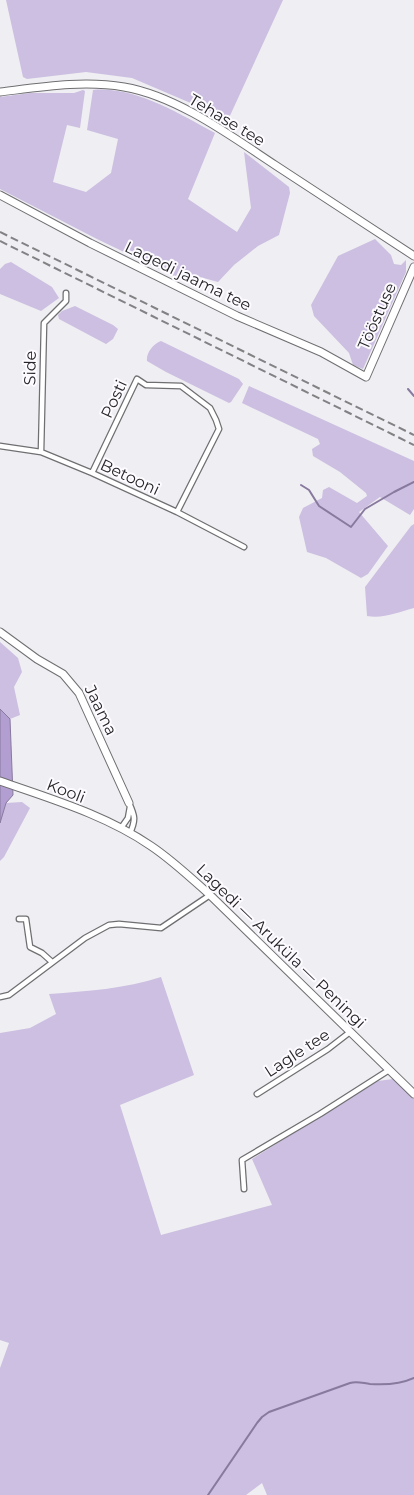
<svg xmlns="http://www.w3.org/2000/svg" width="414" height="1495" font-family="Montserrat,sans-serif">
<rect width="100%" height="100%" fill="#efeef2"/>
<!-- green -->
<path fill="#ccbfe1" d="M6 0H283L228 120 214 113 132 78 86 72 27 79 23 77Z
M83 90 85 91 80 128 67 125 53 182 86 192 111 173 118 139 87 130 93 90C135 86 179 114 215 133L188 199 237 232 251 208 244 152 289 187 290 193 279 235 258 246 234 265 218 282 200 277 197 287 97 239 0 189V97L30 93H74Z
M375 239 391 255 394 264 401 265 406 260V272L363 369 353 365 349 353 314 316 311 305 338 256Z
M11 262 52 287 59 298 41 311 0 294V269L5 264Z
M75 306 113 325 118 329 113 339 106 344 59 319 58 315 62 311Z
M161 341 239 379 243 384 231 402 229 403 166 372 147 361C146 353 153 344 161 341Z
M249 386 414 461V509L410 515 380 497 359 512 388 546 368 574 361 578 326 558 307 552 299 517 303 508 322 498 323 490 329 487 357 503 367 496 366 493 340 472 313 456 312 449 320 444 318 439 242 403Z
M414 524V608C399 612 383 619 367 616L365 587 411 526Z
M0 642 18 658 22 672 14 687 20 715 10 719 0 709Z
M22 802 30 808 4 857 0 861V823L6 803Z
M161 977 194 1075 120 1105 161 1235 272 1205 252 1159 378 1081 393 1079 414 1099V1495H267L262 1483 246 1495H0V1368L9 1343 0 1340V1033L30 1028 56 1014 49 994C87 991 125 989 161 977Z"/>
<!-- water -->
<path fill="#b29ed1" stroke="#88799e" d="M0 709 10 719 13 795 6 803 0 823Z"/>
<g fill="none" stroke-linecap="round" stroke-linejoin="round">
<!-- stream -->
<path stroke="#88799e" stroke-width="2" d="M408 389 414 396
M301 485 309 490 319 506 351 527 365 509 394 492 414 482
M208 1495 257 1423 262 1417 269 1412 350 1383C357 1381 362 1383 370 1384 384 1385 401 1384 414 1378"/>
<!-- street casing -->
<g stroke="#6f6e71" stroke-width="7">
<path id="street" d="M0 446 41 452 92 473 177 512 244 547
M41 452 44 323 66 301V293
M92 473 137 379 146 385 181 386 210 408 216 420 219 429 177 512
M129 803C135 816 136 820 130 833
M121 828 128 818 130 807
M19 919H26L30 947 42 953 52 962
M0 997 9 995 85 938 109 925 119 924 161 928 210 895
M257 1094 328 1049 350 1032
M244 1189 242 1160 320 1114 389 1070"/>
</g>
<!-- secondary casing -->
<g stroke="#6f6e71" stroke-width="9">
<path id="secondary" d="M0 92C41 87 83 80 124 87 177 96 231 136 275 165 321 195 368 226 414 256
M0 195 90 243 237 316 321 352 366 377 414 267
M0 632 37 659 63 674 79 693 129 803
M0 781C51 799 106 815 151 846 172 860 191 878 210 895L414 1094"/>
</g>
<!-- street -->
<use href="#street" stroke="#fff" stroke-width="4.5"/>
<!-- secondary -->
<use href="#secondary" stroke="#fff" stroke-width="7"/>
<!-- rail -->
<path stroke="#828184" stroke-width="2" stroke-dasharray="8 4" stroke-linecap="butt" d="M0 232 414 435
M0 241 414 445"/>
</g>
<g text-anchor="middle" dominant-baseline="central" stroke-width="4" stroke-linejoin="round" paint-order="stroke">
<!-- street labels -->
<g font-size="16" fill="#252426" stroke="#fdfbff">
<text transform="translate(227 120) rotate(31)">Tehase tee</text>
<text transform="translate(188 276) rotate(26)">Lagedi jaama tee</text>
<text transform="translate(377 316) rotate(-66)">Tööstuse</text>
<text transform="translate(30 368) rotate(-89)">Side</text>
<text transform="translate(114 399) rotate(-65)">Posti</text>
<text transform="translate(130 477) rotate(25)">Betooni</text>
<text transform="translate(101 710) rotate(64)">Jaama</text>
<text transform="translate(66 791) rotate(21)">Kooli</text>
<text transform="translate(281 946) rotate(44)">Lagedi — Aruküla — Peningi</text>
<text transform="translate(297 1053) rotate(-33)">Lagle tee</text>
</g>
</g>
</svg>
